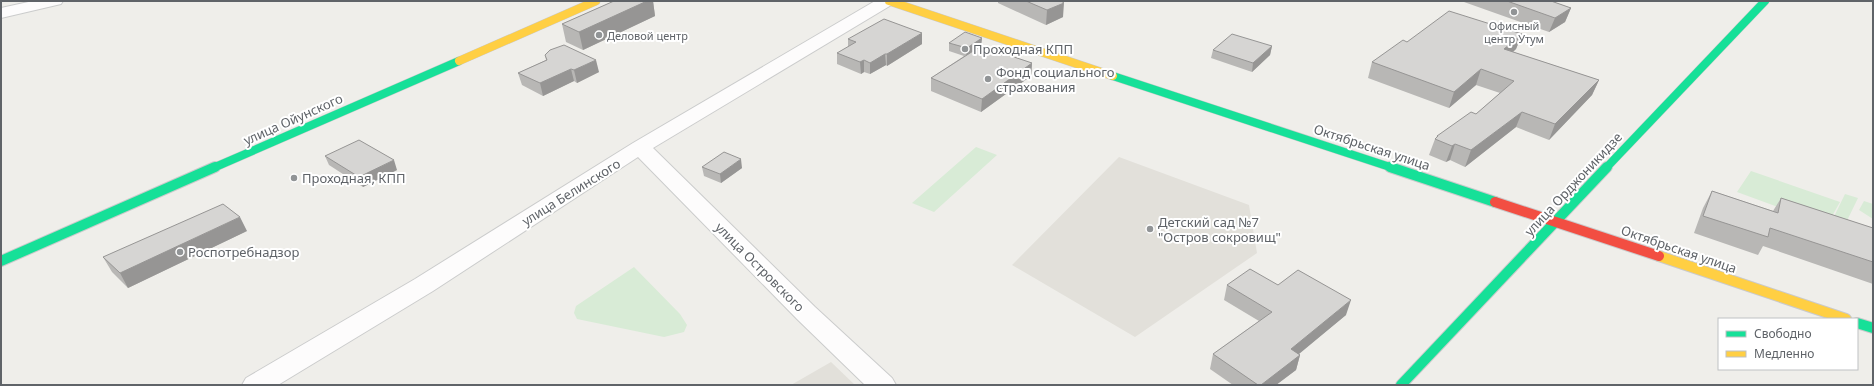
<svg xmlns="http://www.w3.org/2000/svg" width="1874" height="386" font-family="'Noto Sans',sans-serif">
<rect width="100%" height="100%" fill="#efeeea"/>
<!-- education -->
<path fill="#e2e0da" d="M1119 157 1249 205 1257 253 1135 337 1012 265Z
M831 362 855 385H791Z"/>
<!-- green -->
<path fill="#d8ebd6" d="M976 147 997 155 934 212 912 203Z
M1751 171 1840 202 1827 225 1737 192Z
M1845 194 1858 198 1842 231 1829 227Z
M1864 201 1873 204V219L1859 210Z
M634 267 680 314 687 325 684 332 664 337 577 319 574 313 576 306Z"/>
<g fill="none" stroke-linecap="round" stroke-linejoin="round">
<!-- street casing -->
<g stroke="#cbcccc" stroke-width="2">
<path id="street" d="M33 1H63L61 4 1 18V8Z
M875 1H895L893 4 653 148 815 307 892 378 896 385H865L797 319 638 157 433 291 278 385H242L246 378 415 279 633 143Z"/>
</g>
<!-- fast-far1 casing -->
<g stroke="#cacacb" stroke-width="9">
<path id="fast-far1" d="M1113 76 1393 168
M213 168 459 61
M1606 168 1765 1"/>
</g>
<!-- fast casing -->
<g stroke="#cacacb" stroke-width="12">
<path id="fast" d="M1390 167 1495 202
M1 261 215 167
M1857 323 1873 328
M1401 385 1607 167"/>
</g>
<!-- slow-far1 casing -->
<g stroke="#cacacb" stroke-width="9">
<path id="slow-far1" d="M889 1 1113 76
M459 61 596 1"/>
</g>
<!-- slow casing -->
<g stroke="#cacacb" stroke-width="12">
<path id="slow" d="M1659 256 1846 319"/>
</g>
<!-- jam casing -->
<g stroke="#cacacb" stroke-width="12">
<path id="jam" d="M1495 202 1659 256"/>
</g>
<!-- street -->
<use href="#street" fill="#fdfcfc" fill-rule="evenodd"/>
<!-- fast-far1 -->
<use href="#fast-far1" stroke="#16e098" stroke-width="8"/>
<!-- fast -->
<use href="#fast" stroke="#16e098" stroke-width="10"/>
<!-- slow-far1 -->
<use href="#slow-far1" stroke="#ffcf43" stroke-width="8"/>
<!-- slow -->
<use href="#slow" stroke="#ffcf43" stroke-width="10"/>
<!-- jam -->
<use href="#jam" stroke="#f24e42" stroke-width="10"/>
</g>
<!-- wall -->
<path fill="#b8b7b5" d="M614 1H653L655 16 583 50 566 42 562 24Z
M998 1H1061L1063 17 1046 25 998 3Z
M1464 1H1551L1571 8 1565 22 1549 32 1464 2Z
M1522 34 1516 49 1513 52 1599 80 1592 95 1549 140 1516 127 1465 167 1450 160 1446 162 1429 155 1435 139 1436 138 1437 136 1476 114 1500 93 1476 85 1449 108 1368 78 1372 62 1407 42Z
M982 38 981 46 1032 63 1031 76 981 112 931 91V78L964 56 949 51V43Z
M848 39 922 44 887 66 886 65 870 74 864 72 861 74 837 64V53L848 47Z
M1272 46 1270 55 1252 72 1211 58 1213 50Z
M545 55 599 72 577 83 574 81 543 96 522 85 518 73 546 60Z
M325 156 397 170 363 187 329 165Z
M702 167 742 168 721 183 704 176Z
M1712 191 1773 211 1781 198 1873 228V284L1763 246 1758 255 1694 233 1703 208Z
M247 231 128 288 112 272 103 257Z
M1227 285H1278L1346 315 1298 354 1300 355 1296 370 1276 385H1233L1210 369 1213 354 1259 321 1224 300Z"/>
<!-- shaded-wall -->
<path fill="#969594" d="M647 1H653L655 16 583 50 579 32Z
M1064 3 1063 17 1046 25 1047 10Z
M1571 8 1565 22 1549 32 1555 18Z
M922 33V44L887 66V54Z
M1522 34 1516 49 1499 64 1504 49Z
M982 38 981 46 966 57 967 48Z
M1272 46 1270 55 1252 72 1253 63Z
M885 54 886 65 870 74V63Z
M596 60 599 72 577 83 574 70Z
M864 60V72L861 74 860 62Z
M1032 63 1031 76 981 112 982 99Z
M571 69 574 81 543 96 540 83Z
M1481 69 1476 85 1449 108 1454 92Z
M1599 80 1592 95 1549 140 1555 124Z
M1522 112 1516 127 1465 167 1471 150Z
M1455 144 1450 160 1446 162 1452 146Z
M741 159 742 168 721 183 720 174Z
M394 160 397 170 363 187 359 177Z
M240 217 247 231 128 288 120 273Z
M1351 300 1346 315 1287 364 1291 349Z
M1300 355 1296 370 1276 385H1261Z"/>
<!-- building -->
<path fill="#d6d5d3" stroke="#969594" d="M614 1H647L579 32 562 24Z
M1026 1H1061L1064 3 1047 10Z
M1507 1H1551L1571 8 1555 18Z
M1449 11 1522 34 1504 49 1599 80 1555 124 1522 112 1471 150 1455 144 1452 146 1435 139 1438 136H1437L1471 112 1476 114 1514 81 1481 69 1454 92 1372 62 1403 40 1407 42Z
M884 19 922 33 887 54H885L870 63 864 60 860 62 837 53 856 42 848 39Z
M965 32 982 38 967 48 949 43Z
M1232 34 1272 46 1253 63 1213 50Z
M564 45 596 60 574 70 571 69 540 83 518 73 547 60 545 55 550 50Z
M981 46 1032 63 982 99 931 78Z
M359 140 394 160 359 177 325 156Z
M724 152 741 159 720 174 702 167Z
M1712 191 1778 213 1781 198 1873 228V262L1770 228 1768 237 1703 216Z
M223 204 240 217 120 273 103 257Z
M1250 269 1278 285 1298 270 1351 300 1291 349 1300 355 1261 385H1258L1213 354 1272 312 1227 285Z"/>
<!-- markers -->
<g fill="#919496" stroke="#fff" stroke-width="1.5">
<circle cx="1514" cy="12" r="4"/>
<circle cx="599" cy="35" r="4"/>
<circle cx="965" cy="49" r="4"/>
<circle cx="988" cy="79" r="4"/>
<circle cx="294" cy="178" r="4"/>
<circle cx="1150" cy="229" r="4"/>
<circle cx="180" cy="252" r="4"/>
</g>
<g text-anchor="middle" dominant-baseline="central" stroke-width="4" stroke-linejoin="round" paint-order="stroke">
<!-- far-poi labels -->
<g font-size="11" fill="#5f6368" stroke="#fff">
<text x="1514" y="25">Офисный<tspan x="1514" dy="13">центр Утум</tspan></text>
<text x="607" y="35" text-anchor="start">Деловой центр</text>
</g>
<!-- poi labels -->
<g font-size="13" fill="#5f6368" stroke="#fff" text-anchor="start">
<text x="973" y="49">Проходная КПП</text>
<text x="996" y="72">Фонд социального<tspan x="996" dy="15">страхования</tspan></text>
<text x="302" y="178">Проходная, КПП</text>
<text x="1158" y="222">Детский сад №7<tspan x="1158" dy="15">"Остров сокровищ"</tspan></text>
<text x="188" y="252">Роспотребнадзор</text>
</g>
<!-- street labels -->
<g font-size="13" fill="#5f6368" stroke="#fff">
<text transform="translate(293 119) rotate(-24)">улица Ойунского</text>
<text transform="translate(1372 147) rotate(18)">Октябрьская улица</text>
<text transform="translate(1573 184) rotate(-47)">улица Орджоникидзе</text>
<text transform="translate(571 192) rotate(-32)">улица Белинского</text>
<text transform="translate(1679 249) rotate(19)">Октябрьская улица</text>
<text transform="translate(760 267) rotate(45)">улица Островского</text>
</g>
</g>
<!-- border -->
<rect width="1874" height="386" fill="none" stroke="#5f6368" stroke-width="4"/>
<!-- legend -->
<rect x="1718" y="318" width="140" height="52" fill="#ffffff" stroke="#bfc1c3"/>
<rect x="1726" y="331" width="20" height="6" fill="#16e098" stroke="#bfc1c3"/>
<text x="1754" y="338" font-size="12" fill="#5f6368">Свободно</text>
<rect x="1726" y="351" width="20" height="6" fill="#ffcf43" stroke="#bfc1c3"/>
<text x="1754" y="358" font-size="12" fill="#5f6368">Медленно</text>
</svg>
